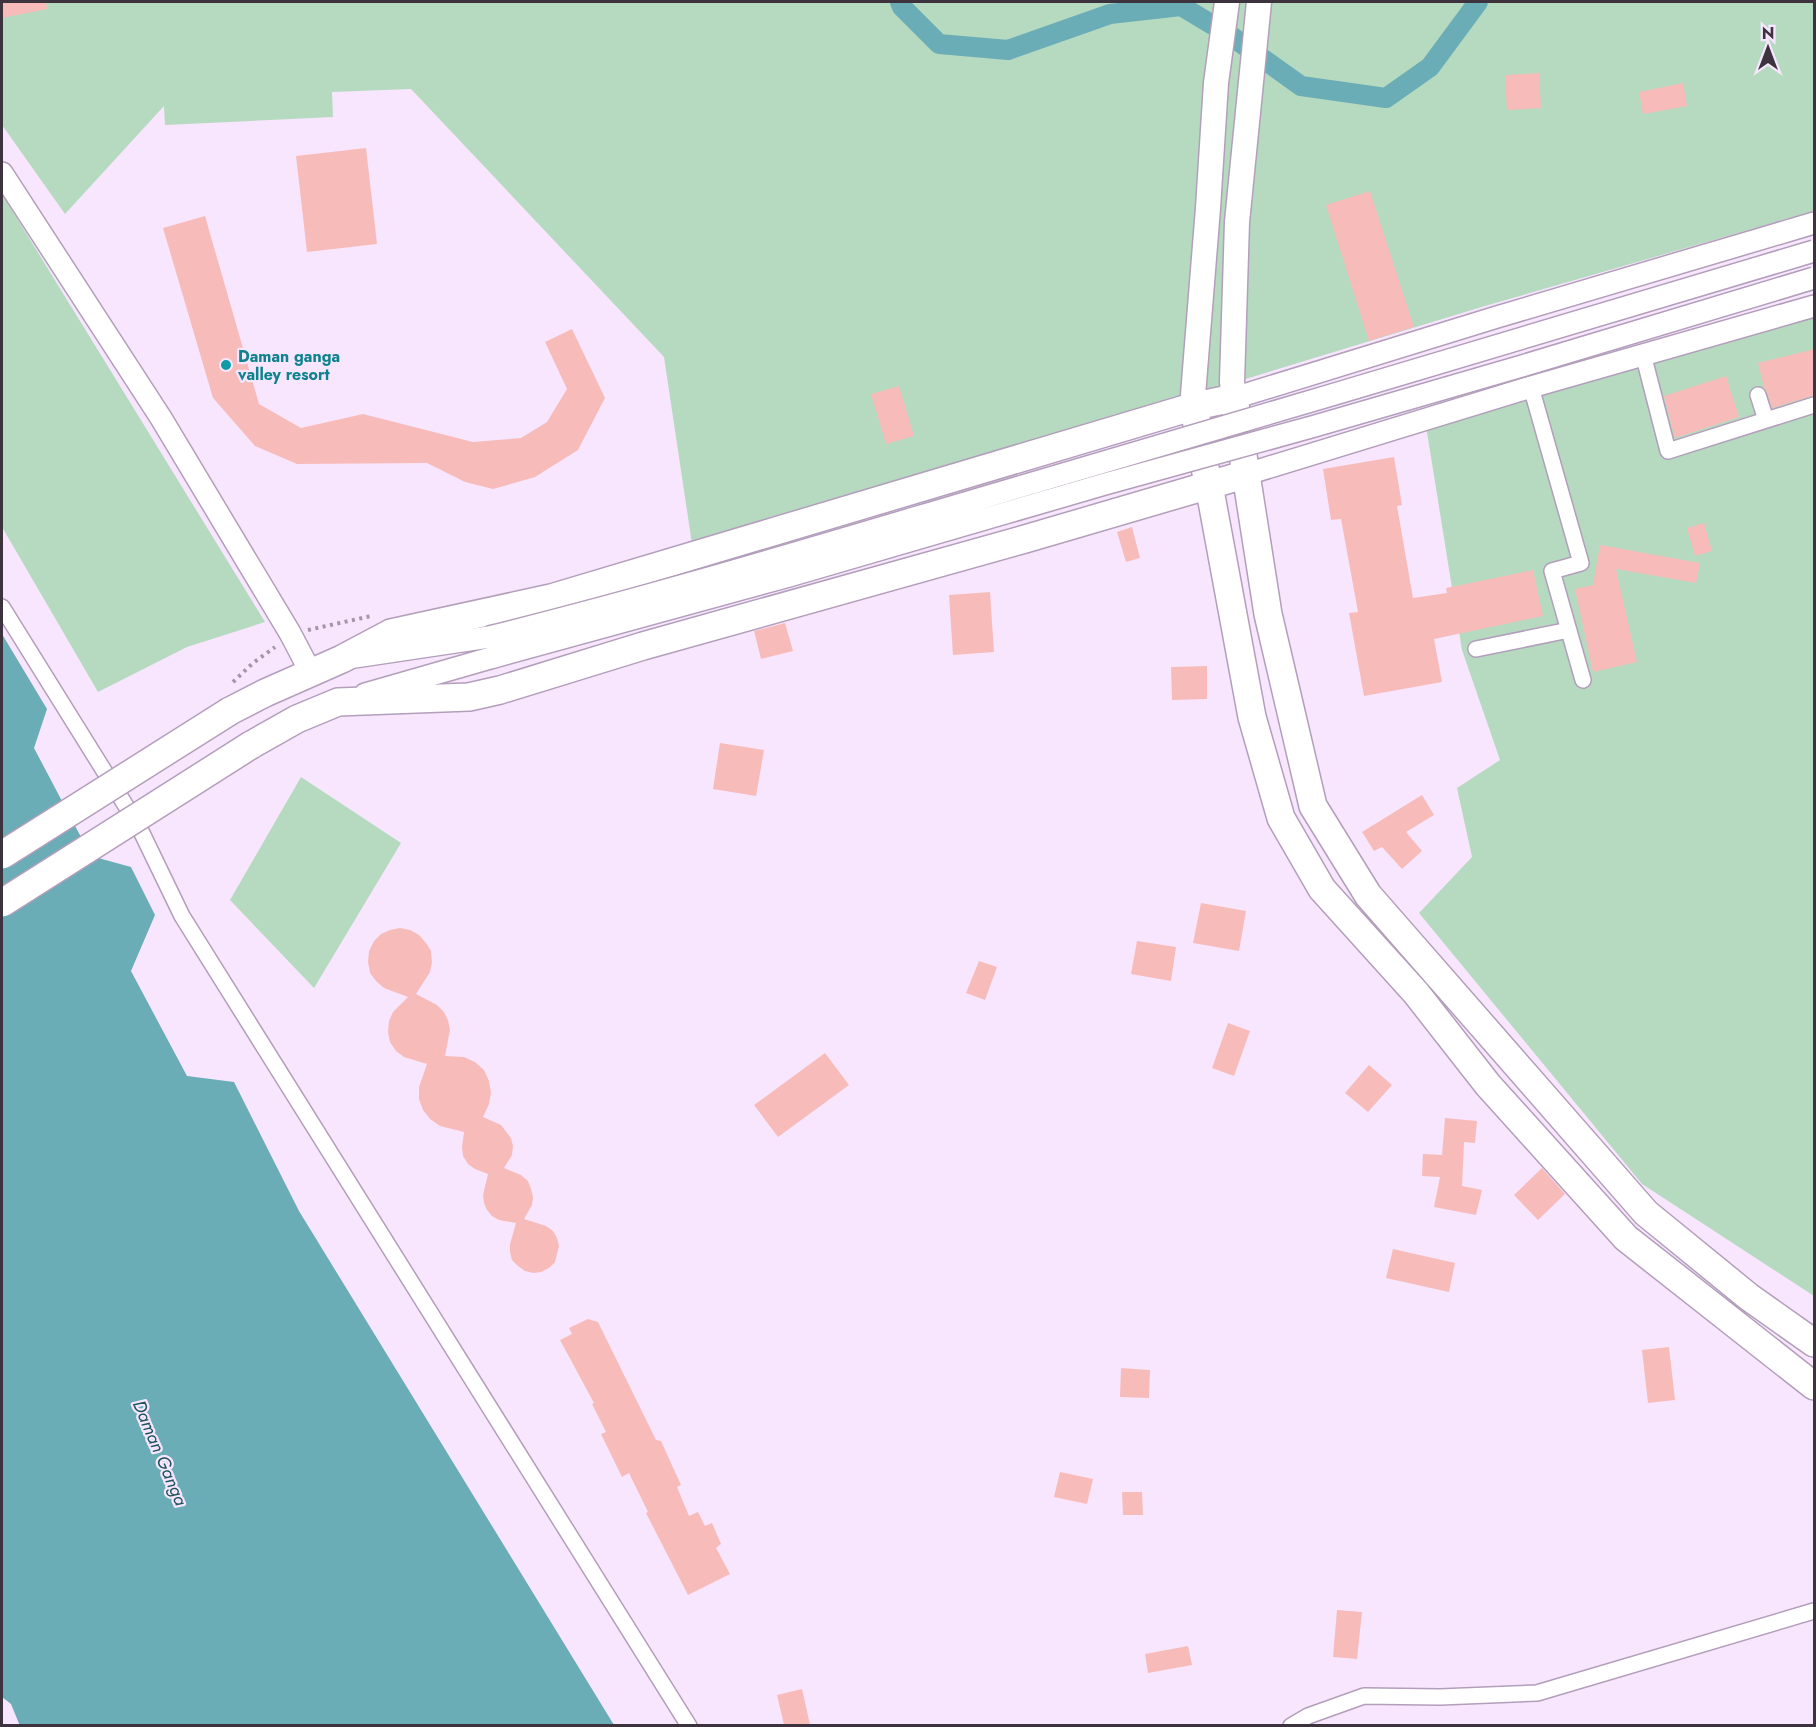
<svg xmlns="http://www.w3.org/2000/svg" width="1816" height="1727" font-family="Jost,sans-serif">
<rect width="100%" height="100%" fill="#f8e6fe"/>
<!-- green -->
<path fill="#b6dac0" d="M2 2H1814V211L1485 306 1193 395 962 461 745 525 692 544 664 357 411 89 332 92 333 117 165 125 164 106 65 214 2 125Z
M2 194 265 622 187 647 98 692 2 527Z
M1814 317V1296L1642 1184 1419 913 1472 857 1457 788 1500 760 1462 650 1426 426Z
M301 777 401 843 314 988 230 900Z"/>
<!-- water -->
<path fill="#6badb7" d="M2 634 47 709 34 748 91 856 131 867 155 915 131 971 187 1076 234 1082 299 1211 614 1725 20 1726 11 1704 2 1697Z"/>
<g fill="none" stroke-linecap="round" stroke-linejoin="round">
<!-- canal -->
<path stroke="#6badb7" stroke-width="20" d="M900 2 902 7 939 44 1008 50 1110 14 1181 6 1231 36 1301 86 1386 98 1430 67 1478 2"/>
</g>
<!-- building -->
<path fill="#f7bcba" d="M2 2H46L47 9 2 18Z
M1539 73 1541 108 1507 110 1505 75Z
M1683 83 1687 106 1643 114 1639 92Z
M366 148 377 244 307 252 296 156Z
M1370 191 1414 327 1369 341 1326 205Z
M205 216 259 404 301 428 363 414 473 442 521 438 547 422 567 389 545 342 572 329 605 398 578 450 535 477 493 489 465 482 427 463 297 464 255 446 213 398 163 228Z
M1815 349V395L1772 408 1767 392 1764 387 1758 363Z
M1726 376 1739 417 1675 438 1664 396Z
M899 386 914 436 886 444 871 394Z
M1394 457 1402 505 1397 506 1413 598 1447 593 1446 588 1533 570 1543 616 1434 639 1442 682 1364 696 1349 613 1358 612 1341 519 1331 520 1323 469Z
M1704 523 1712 551 1695 556 1687 528Z
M1132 527 1140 558 1126 562 1117 532Z
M1600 545 1700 563 1696 583 1616 569 1637 662 1593 672 1575 589 1593 585Z
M990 592 994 652 953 655 949 595Z
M785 623 793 651 761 659 754 631Z
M1207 666V699L1172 700 1171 667Z
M720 743 764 750 756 796 713 789Z
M1422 795 1434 815 1406 832 1422 851 1402 869 1382 847 1374 851 1362 832Z
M1201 903 1246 911 1239 951 1193 943Z
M400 928 410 930 419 935 426 943 431 951 432 962 430 972 416 994 437 1005 444 1012 448 1020 450 1030 445 1056 464 1057 475 1062 484 1070 489 1081 491 1093 489 1104 483 1117 501 1125 511 1138 513 1146 512 1155 504 1168 521 1175 528 1181 531 1189 533 1197 532 1205 524 1219 546 1226 553 1231 557 1238 559 1246 555 1262 549 1268 541 1272 533 1273 525 1271 518 1266 512 1260 510 1252V1244L516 1223 499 1220 492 1216 487 1210 484 1203 483 1195 488 1174 475 1169 468 1164 463 1156 462 1147 464 1132 440 1126 430 1119 423 1110 419 1099V1087L427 1064 404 1057 396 1051 390 1042 388 1032 389 1021 393 1012 408 997 384 988 376 981 370 973 368 962 369 951 374 941 381 934 390 930Z
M1137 941 1176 947 1171 981 1131 974Z
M979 961 997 967 985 1000 966 993Z
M1228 1023 1250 1031 1234 1076 1212 1068Z
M825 1053 849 1085 778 1137 754 1105Z
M1369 1065 1392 1085 1368 1112 1345 1093Z
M1445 1118 1477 1121 1475 1143 1464 1142 1462 1186 1482 1190 1476 1215 1434 1207 1440 1177 1422 1176 1423 1154 1442 1155Z
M1542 1168 1565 1194 1538 1220 1514 1195Z
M1393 1249 1455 1263 1449 1292 1386 1278Z
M588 1319 598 1322 656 1440 661 1441 681 1485 677 1487 689 1516 698 1512 705 1526 712 1523 721 1544 716 1548 730 1574 688 1595 646 1513 648 1512 629 1473 622 1477 601 1434 606 1432 592 1404 594 1403 560 1340 572 1334 569 1328Z
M1669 1347 1675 1400 1648 1403 1642 1350Z
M1121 1368 1150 1370 1149 1398 1120 1397Z
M1060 1472 1093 1479 1087 1504 1054 1497Z
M1122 1492H1142L1143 1515H1123Z
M1337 1610 1362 1612 1357 1659 1333 1657Z
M1188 1646 1192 1665 1148 1673 1145 1654Z
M802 1689 810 1725H784L777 1695Z"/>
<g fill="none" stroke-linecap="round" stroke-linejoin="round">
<!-- street casing -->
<g stroke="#b39ebb" stroke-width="18">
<path id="street" d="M1643 354 1668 451 1814 405
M1531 387 1581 563 1552 571 1583 680
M1758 395 1766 420
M2 607 139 827 182 916 689 1726
M1476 649 1569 630
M1291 1726 1308 1716 1364 1696 1440 1697 1537 1693 1814 1611"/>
</g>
<!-- secondary casing -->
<g stroke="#b39ebb" stroke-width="24">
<path id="secondary" d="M2 173 161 418 290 633 311 673
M1234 398 1497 317 1814 223
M1247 474 1531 387 1814 306
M355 657 489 637
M365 694 494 657"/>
</g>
<!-- primary casing -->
<g stroke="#b39ebb" stroke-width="27">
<path id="primary" d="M1234 398 1232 382 1237 222 1259 2
M1195 406 1193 395 1208 208 1216 83 1227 2"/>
</g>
<!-- highway casing -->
<g stroke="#b39ebb" stroke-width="30">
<path id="highway" d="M1195 408 1199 443 1209 485 1252 717 1281 818 1322 889 1416 993 1488 1085 1626 1238 1814 1386
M230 711 265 693 342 659 391 633 551 598 1195 406 1234 398 1268 614 1313 806 1368 895 1646 1213 1749 1297 1814 1343
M251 745 297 719 338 702 469 697 500 690 643 646 1025 539 1247 474"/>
</g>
<!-- path -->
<path stroke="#a496a8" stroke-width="4" stroke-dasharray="3 4.5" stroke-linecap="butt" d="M308 630 371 616
M233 682 253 663 275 647"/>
<!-- street -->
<use href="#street" stroke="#fff" stroke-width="15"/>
<!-- secondary -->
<use href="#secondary" stroke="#fff" stroke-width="21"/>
<!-- primary -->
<use href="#primary" stroke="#fff" stroke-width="24"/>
<!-- highway -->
<use href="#highway" stroke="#fff" stroke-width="27"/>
<!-- secondary-bridge casing -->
<g stroke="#b39ebb" stroke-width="24" stroke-linecap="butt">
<path id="secondary-bridge" d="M489 637C675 591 858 534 1043 480 1300 404 1558 329 1814 251
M494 657 789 576 1105 484 1315 426 1522 366 1814 278"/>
</g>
<!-- highway-bridge casing -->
<g stroke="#b39ebb" stroke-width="30" stroke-linecap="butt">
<path id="highway-bridge" d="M2 855 230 711
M2 903 251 745"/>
</g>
<!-- secondary-bridge -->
<use href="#secondary-bridge" stroke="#fff" stroke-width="21"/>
<!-- highway-bridge -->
<use href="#highway-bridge" stroke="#fff" stroke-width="27"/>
</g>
<!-- markers -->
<circle fill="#0f9aa8" stroke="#f8e6fe" stroke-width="2" cx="226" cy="365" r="6"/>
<g text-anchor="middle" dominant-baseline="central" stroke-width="4.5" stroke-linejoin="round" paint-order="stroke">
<!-- culture labels -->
<g font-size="16" font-weight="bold" fill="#0d838f" stroke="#f8e6fe" text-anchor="start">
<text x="238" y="356">Daman ganga<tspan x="238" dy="18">valley resort</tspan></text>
</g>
<!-- water labels -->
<g font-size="18" font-style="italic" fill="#1a535b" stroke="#f8e6fe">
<text transform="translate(160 1453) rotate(67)">Daman Ganga</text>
</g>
</g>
<!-- border -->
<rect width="1816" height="1727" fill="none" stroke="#3c333f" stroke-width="6"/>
<!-- north arrow -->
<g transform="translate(1768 48)" stroke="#f8e6fe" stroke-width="4.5" paint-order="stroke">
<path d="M0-4.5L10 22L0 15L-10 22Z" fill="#3c333f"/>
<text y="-9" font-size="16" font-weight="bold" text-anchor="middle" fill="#3c333f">N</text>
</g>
</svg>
